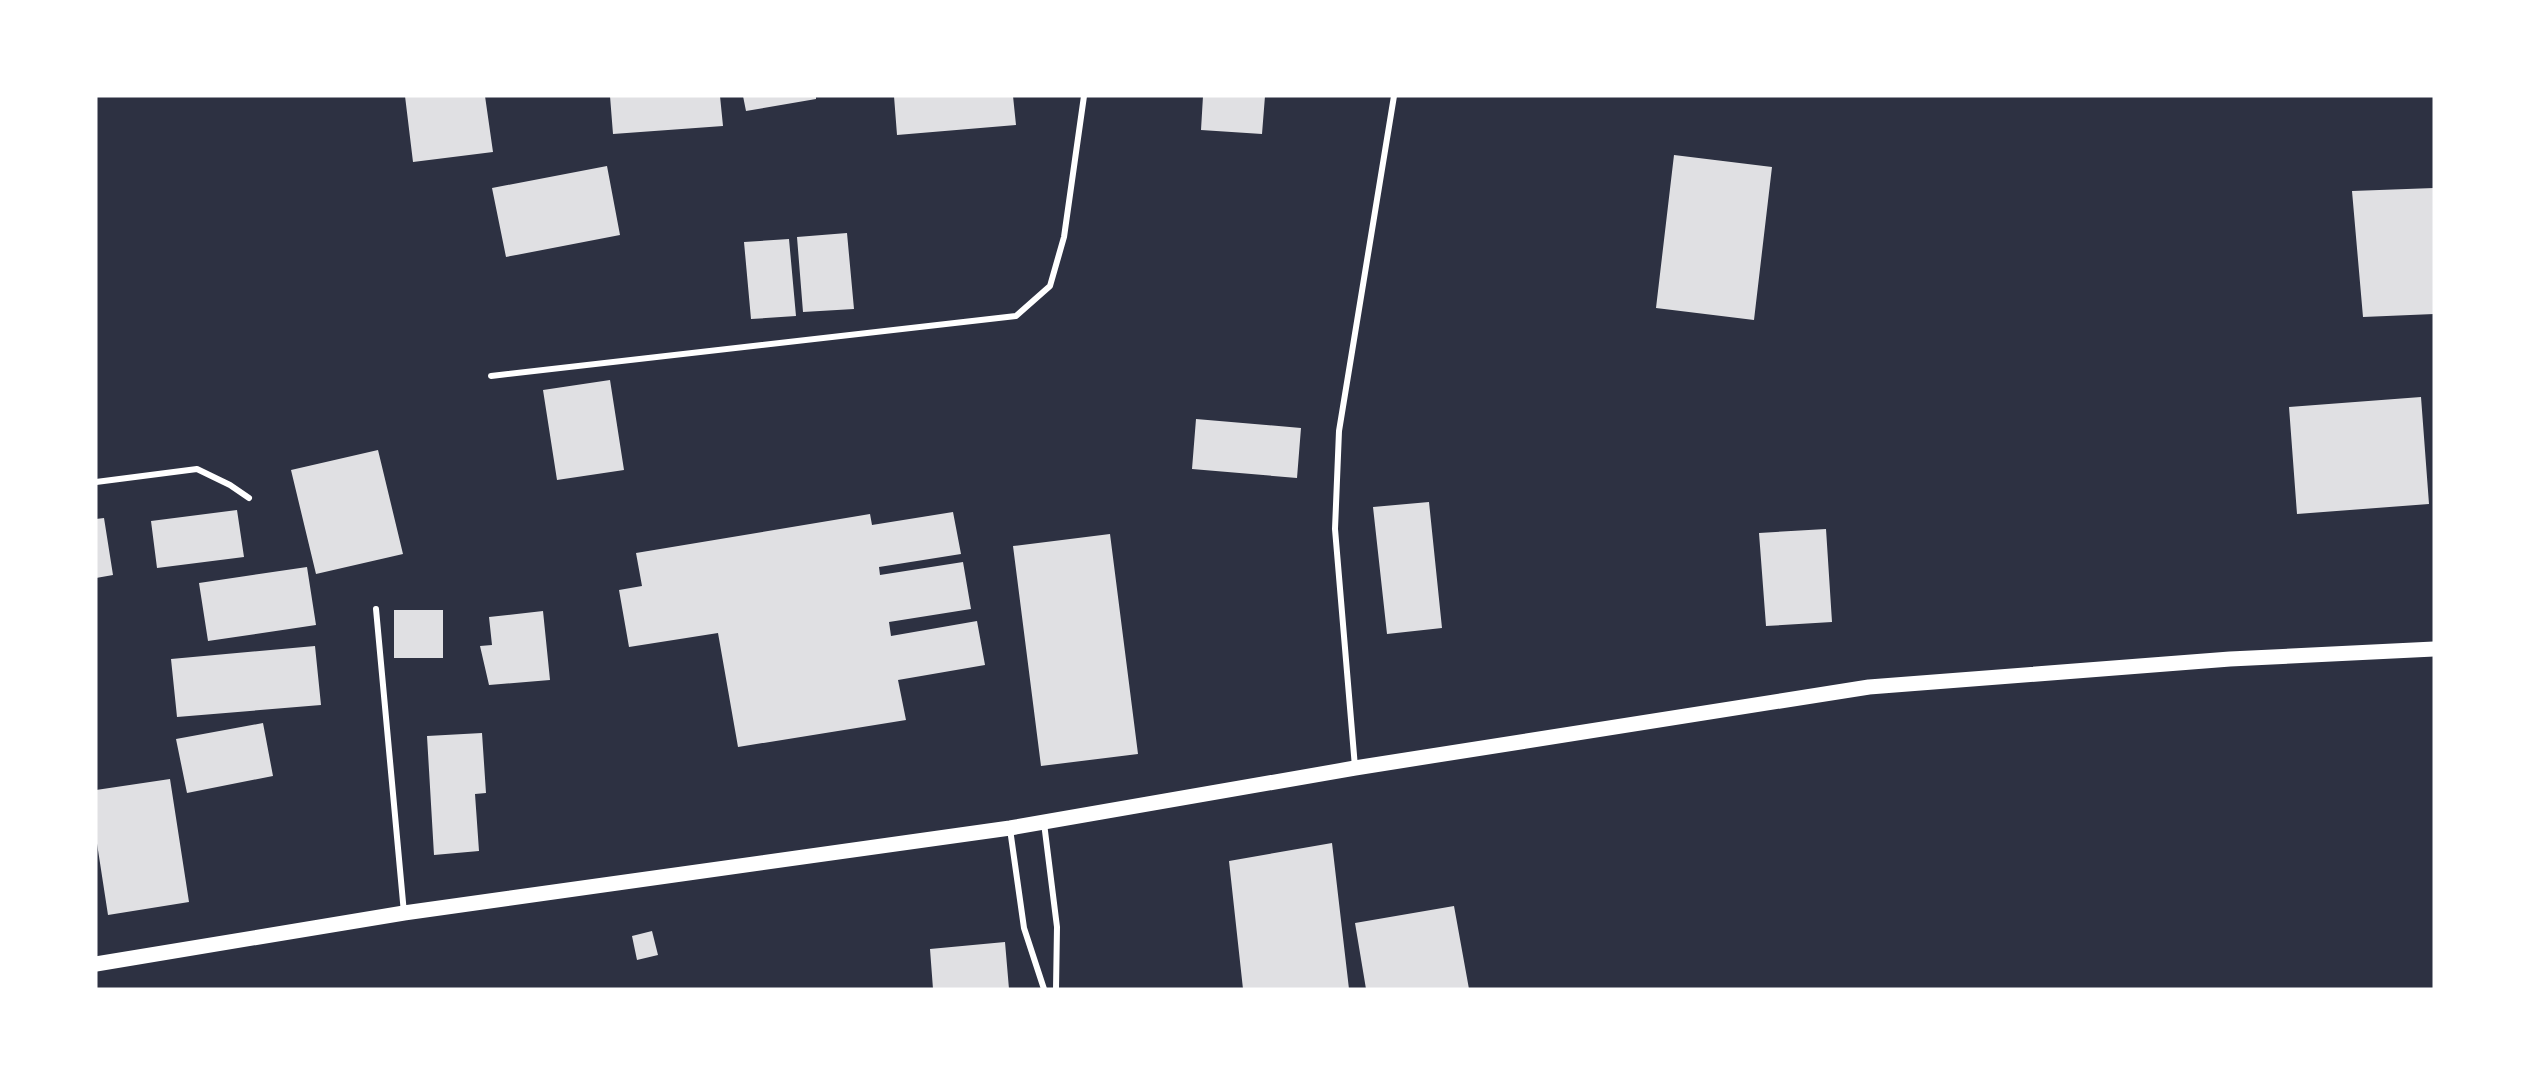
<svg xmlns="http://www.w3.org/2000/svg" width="2530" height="1085" font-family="'Source Sans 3',sans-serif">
<rect width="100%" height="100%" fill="#2d3142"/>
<!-- building -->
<path fill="#e0e0e3" d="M405 96H485L493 152 413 162Z
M610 96H720L723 126 613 134Z
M743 96H816V99L746 111Z
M894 96H1013L1016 125 897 135Z
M1203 96H1265L1262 134 1201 130Z
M1674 155 1772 167 1754 320 1656 308Z
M607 166 620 235 506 257 492 188Z
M2434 188V314L2363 317 2352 191Z
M847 233 854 309 803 312 797 237Z
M789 239 796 316 751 319 744 242Z
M610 380 624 470 557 480 543 390Z
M2421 397 2429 504 2297 514 2289 407Z
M1196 419 1301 428 1297 478 1192 469Z
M378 450 403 554 316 574 291 470Z
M1429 502 1442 628 1387 634 1373 507Z
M237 510 244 557 157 568 151 521Z
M953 512 961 554 879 567 880 575 963 562 971 609 889 622 891 636 977 621 985 665 898 680 906 720 738 747 718 633 629 647 619 590 642 586 636 553 870 514 872 525Z
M104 518 113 575 96 578V519Z
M1826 529 1832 622 1766 626 1759 533Z
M1110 534 1138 754 1041 766 1013 546Z
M307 567 316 625 208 641 199 583Z
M394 610H443V658H394Z
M543 611 550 680 489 685 480 646 492 645 489 617Z
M315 646 321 705 177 717 171 659Z
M263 723 273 776 187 793 176 739Z
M482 733 486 793 475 794 479 851 434 855 427 736Z
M170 779 189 902 108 915 96 837V790Z
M1332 843 1349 989H1243L1229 861Z
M1454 906 1469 989H1366L1355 923Z
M652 931 658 955 637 960 632 936Z
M1005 942 1009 989H933L930 949Z"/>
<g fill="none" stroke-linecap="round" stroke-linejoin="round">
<!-- minor -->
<path stroke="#fff" stroke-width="6" d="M491 376 1016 316 1050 286 1064 237 1084 96
M96 482 197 469 230 485 249 498
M376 609 404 913
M1355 767 1335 529 1339 431 1394 96
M1044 823 1057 927 1056 989
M1010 829 1024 928 1044 989"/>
<!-- primary -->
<path stroke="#fff" stroke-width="15" d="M96 964 404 913 1010 828 1355 768 1869 687 2230 659 2434 649"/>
</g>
<!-- border -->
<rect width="2530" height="1085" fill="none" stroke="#ffffff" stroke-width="195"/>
</svg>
